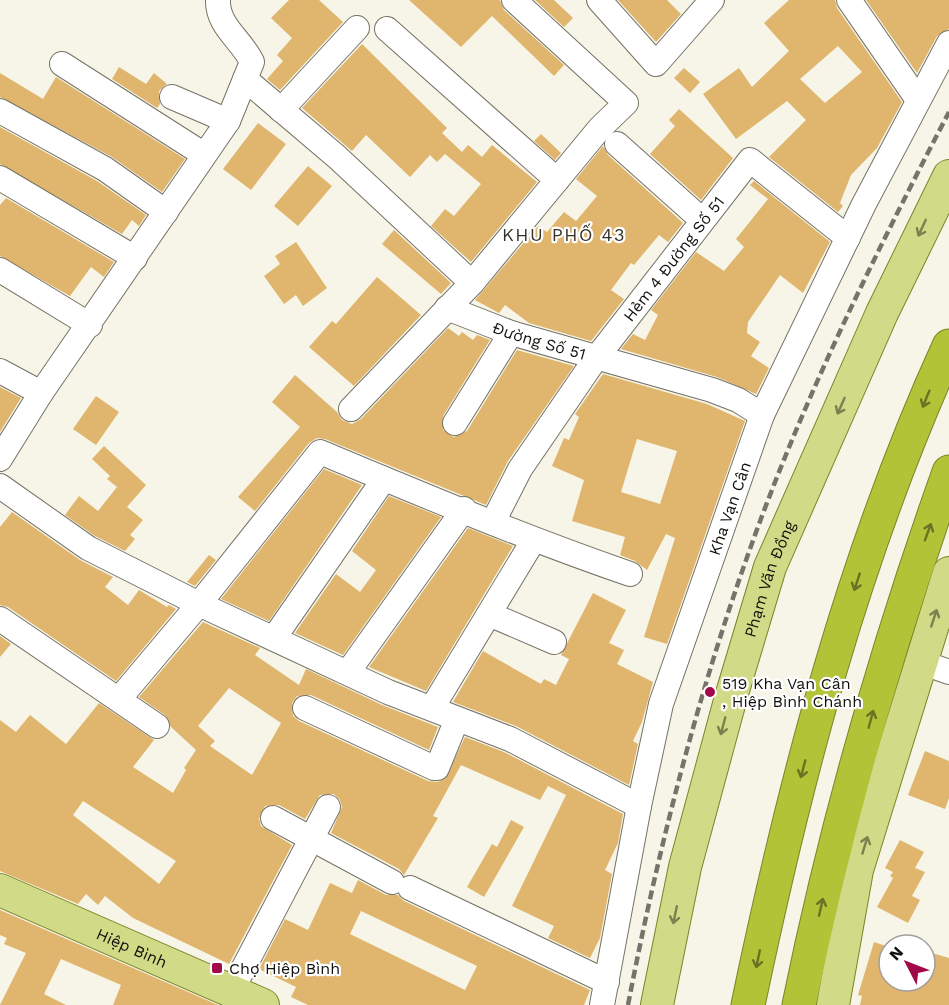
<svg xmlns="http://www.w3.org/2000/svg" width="949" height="1005" font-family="'Work Sans',sans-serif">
<rect width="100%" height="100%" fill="#f7f5e7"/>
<!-- building -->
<path fill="#e0b56d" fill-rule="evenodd" d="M289 0H319L343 22 280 90 267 79 283 61 277 55 292 38 271 18Z
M409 0H500L504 10 564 65 554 76 492 16 461 47Z
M535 0H554L573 18 564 27Z
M618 0H667L681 14 656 42Z
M789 0H835L837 8 902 102 877 148 851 175 840 203 843 206 838 212 769 157 806 120 787 101 736 139 703 94 739 68 752 87 789 51 764 23ZM838 46 862 72 825 103 800 79Z
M866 0H949V29L937 36 917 73Z
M362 44 447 128 442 133 462 152 468 145 482 157 492 145 537 182 471 262 431 226 445 209 454 216 481 184 445 154 437 162 430 155 410 177 366 135 352 151 302 108Z
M119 67 146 84 154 73 167 84 159 91 160 104 157 108 112 79Z
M684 68 700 82 690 93 674 78Z
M0 73 43 99 56 77 185 159 162 192 112 157 0 97Z
M679 109 733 158 701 200 650 154 675 126 669 120Z
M258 123 286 144 251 190 223 169Z
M0 127 97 181 146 215 139 226 132 220 122 234 0 164Z
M541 134 561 153 555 160 534 141Z
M603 146 608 155 683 223 668 242 659 235 634 265 631 263 611 290 624 299 591 341 529 323 505 305 499 313 475 300 538 226 547 232 564 212 576 221 597 196 576 179Z
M308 166 332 186 298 226 274 206Z
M754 181 830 242 803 293 780 275 748 322 747 333 760 342 751 356 769 368 756 394 717 377 621 349 633 334 645 340 658 315 651 310 696 252 724 271 744 247 736 239 768 199 750 185Z
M6 198 114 262 104 277 91 267 70 296 0 256V205Z
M394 230 451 283 441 294 382 244Z
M296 242 327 288 303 306 296 295 284 304 264 276 280 264 275 256Z
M377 277 421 315 354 386 309 347 332 321 336 324Z
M448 328 459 336 462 332 473 340 477 335 490 340 443 416V430L454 437 467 431 517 350 574 366 508 461 486 505 325 439 317 438 309 443 255 511 238 497 300 427 272 402 295 375 337 412 342 420 352 424 361 419Z
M603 374 707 404 745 421 667 644 644 637 675 538 666 534 647 570 635 561 620 555 625 537 572 521 584 480 552 466 564 438 569 440 579 417 575 414ZM637 439 677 451 660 504 621 492Z
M0 387 21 398 0 432Z
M96 396 119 412 96 445 73 429Z
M104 446 146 485 127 507 143 520 130 535 135 539 125 551 95 536 65 515 79 496 98 511 117 487 107 479 110 476 92 459Z
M324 469 362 485 269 621 221 599Z
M389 496 441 517 343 655 295 633 336 574 360 592 376 570 352 551Z
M12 512 80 560 113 577 105 587 128 605 139 590 167 607 169 605 176 609 116 681 8 607 0 605V527Z
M468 528 513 546 426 691 369 667Z
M209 555 216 560 195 586 187 582Z
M593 593 626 610 609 643 624 650 617 664 653 682 642 722 633 741 638 744 629 785 516 726 453 702 483 651 541 684 544 679 556 685 569 659 561 655Z
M203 622 260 648 255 655 299 685 306 669 382 705 438 727 429 750 311 695 297 696 292 703 293 716 299 721 428 781 437 782 445 779 465 737 504 752 623 814 618 843 605 870 612 874 600 938 590 958 548 938 554 926 512 906 566 795 548 786 540 800 461 765 433 816 438 818 404 875 399 869 331 833 342 807 340 800 334 794 320 795 305 819 279 805 265 806 259 818 261 826 292 845 229 964 133 918 105 896 98 905 86 894 78 904 0 871V720L16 732 30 715 66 744 99 703 154 740 133 767 173 793 186 770 184 768 196 750 171 727 165 715 139 697ZM229 688 281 723 252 775 210 746 215 741 198 726ZM83 801 176 861 159 884 73 815Z
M0 636 11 644 0 657Z
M925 751 949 761V798L945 809 908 795Z
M511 820 524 827 484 897 467 887 492 844 497 847Z
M900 840 924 852 915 868 925 872 912 896 920 900 908 923 877 907 893 878 890 876 893 872 885 868Z
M358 880 386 895H398L404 901 590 990 584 1005H308L291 997 296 987 259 969 285 919 308 930 330 883 352 893ZM361 911 477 966 465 990 350 934Z
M0 910 218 1005H113L121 985 61 959 44 994 66 1005H0L26 953 4 944 7 938 0 935Z
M874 942 889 947V981H925V951L949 958V1005H860L862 996 858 995Z"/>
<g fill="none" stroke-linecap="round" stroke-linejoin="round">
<!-- minor casing -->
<g stroke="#757266" stroke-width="26">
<g id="minor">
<path d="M599 0 656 64 712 0"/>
<path d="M849 0 918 100"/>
<path d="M387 29 557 180"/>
<path d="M62 64 203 154"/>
<path d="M245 79 337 157 472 283"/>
<path d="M172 97 228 121"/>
<path d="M281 110 357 28"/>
<path d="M0 111 105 169 166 212"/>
<path d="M617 144 702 220"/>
<path d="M0 178 135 258"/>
<path d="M0 270 90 325"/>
<path id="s1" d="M447 308 511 333 712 390 738 400 762 415"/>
<path d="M0 371 41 393"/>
<path d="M351 409 472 283 600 128 626 103 514 0"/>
<path d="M455 423 511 333"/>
<path d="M0 459 41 393 228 121 252 62C242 40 217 26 218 0"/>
<path d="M0 486 88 548 199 604 388 692 510 739 639 806"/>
<path id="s2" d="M493 522 520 469 594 361 750 160 848 238"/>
<path d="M489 614 554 642"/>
<path d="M0 619 157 726"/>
<path d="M274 638 384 479"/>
<path d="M921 662 949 672"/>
<path d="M348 672 464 509"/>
<path d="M119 699 199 604 320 452C423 495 525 538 630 574"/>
<path d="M305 708 434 768H437L457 719"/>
<path d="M432 708 533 541"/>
<path d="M273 818 392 882"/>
<path d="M410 888 607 982"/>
<path d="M232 990 328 807"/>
<path id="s3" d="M602 1005 639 806 661 704 762 415 864 204 949 43"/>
</g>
</g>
<!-- major casing -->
<g stroke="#7a8428" stroke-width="34">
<g id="major">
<path id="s4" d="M0 890 263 1005"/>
<path id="s5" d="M657 1005 685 867 731 697 770 567 882 313 949 176"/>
<path d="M833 1005 857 870 949 573"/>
</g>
</g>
<!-- highway casing -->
<g stroke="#7a8428" stroke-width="35">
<path id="highway" d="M748 1005C795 780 853 556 949 346
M799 1005C836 824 887 646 949 472"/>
</g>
<!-- minor -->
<use href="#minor" stroke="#fff" stroke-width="24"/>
<!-- major -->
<use href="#major" stroke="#d1db87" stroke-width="32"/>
<!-- highway -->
<use href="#highway" stroke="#b2c337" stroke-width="33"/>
<!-- rail -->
<path stroke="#75736a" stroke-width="4.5" stroke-dasharray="9 4.5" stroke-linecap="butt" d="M628 1005C660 839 703 674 762 516 814 377 881 243 949 112"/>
</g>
<!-- one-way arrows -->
<defs><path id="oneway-shaft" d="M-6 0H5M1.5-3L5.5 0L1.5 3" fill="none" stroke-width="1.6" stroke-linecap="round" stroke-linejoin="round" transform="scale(1.5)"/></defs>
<g stroke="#7b804f">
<use href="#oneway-shaft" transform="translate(922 228) rotate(115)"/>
<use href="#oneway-shaft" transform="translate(841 406) rotate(114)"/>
<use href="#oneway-shaft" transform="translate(934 618) rotate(-72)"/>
<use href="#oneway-shaft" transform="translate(723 726) rotate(105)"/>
<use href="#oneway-shaft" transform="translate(865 845) rotate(-73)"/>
<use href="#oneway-shaft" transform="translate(675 915) rotate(102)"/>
</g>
<g stroke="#6a7223">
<use href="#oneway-shaft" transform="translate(926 399) rotate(112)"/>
<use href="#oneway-shaft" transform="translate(928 532) rotate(-70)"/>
<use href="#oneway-shaft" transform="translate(857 582) rotate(108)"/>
<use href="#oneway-shaft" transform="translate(871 719) rotate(-75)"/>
<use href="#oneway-shaft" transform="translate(803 769) rotate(105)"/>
<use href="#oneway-shaft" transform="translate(821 907) rotate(-77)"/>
<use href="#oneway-shaft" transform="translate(758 959) rotate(102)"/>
</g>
<!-- markers -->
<g fill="#a20948" stroke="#fff" stroke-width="2">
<circle cx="710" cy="692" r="6"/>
<rect x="211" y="962" width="12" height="12" rx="3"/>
</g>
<g text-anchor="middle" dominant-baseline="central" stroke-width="4.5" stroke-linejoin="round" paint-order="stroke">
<!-- street labels -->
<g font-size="16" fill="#11100b" stroke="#fff">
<text stroke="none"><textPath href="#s2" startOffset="320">Hẻm 4 Đường Số 51</textPath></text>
<text stroke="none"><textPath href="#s1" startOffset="98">Đường Số 51</textPath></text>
<text stroke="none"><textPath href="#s3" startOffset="514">Kha Vạn Cân</textPath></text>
<text stroke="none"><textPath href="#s5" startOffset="441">Phạm Văn Đồng</textPath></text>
<text stroke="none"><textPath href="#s4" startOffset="144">Hiệp Bình</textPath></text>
</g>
<!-- poi labels -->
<g font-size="16" fill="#11100b" stroke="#fff" text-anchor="start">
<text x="722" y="683">519 Kha Vạn Cân<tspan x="722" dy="18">, Hiệp Bình Chánh</tspan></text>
<text x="229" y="968">Chợ Hiệp Bình</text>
</g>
<!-- neighbourhood labels -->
<g font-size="18" letter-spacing="1.5" fill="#343227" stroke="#fff">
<text x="564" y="234">KHU PHỐ 43</text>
</g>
</g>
<!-- north arrow -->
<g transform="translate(907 963) rotate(312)"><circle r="28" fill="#ffffff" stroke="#a09f9d" stroke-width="1.5"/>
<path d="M0-4.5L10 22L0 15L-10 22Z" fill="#a20948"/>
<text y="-9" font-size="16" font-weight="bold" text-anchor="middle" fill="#11100b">N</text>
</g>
</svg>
